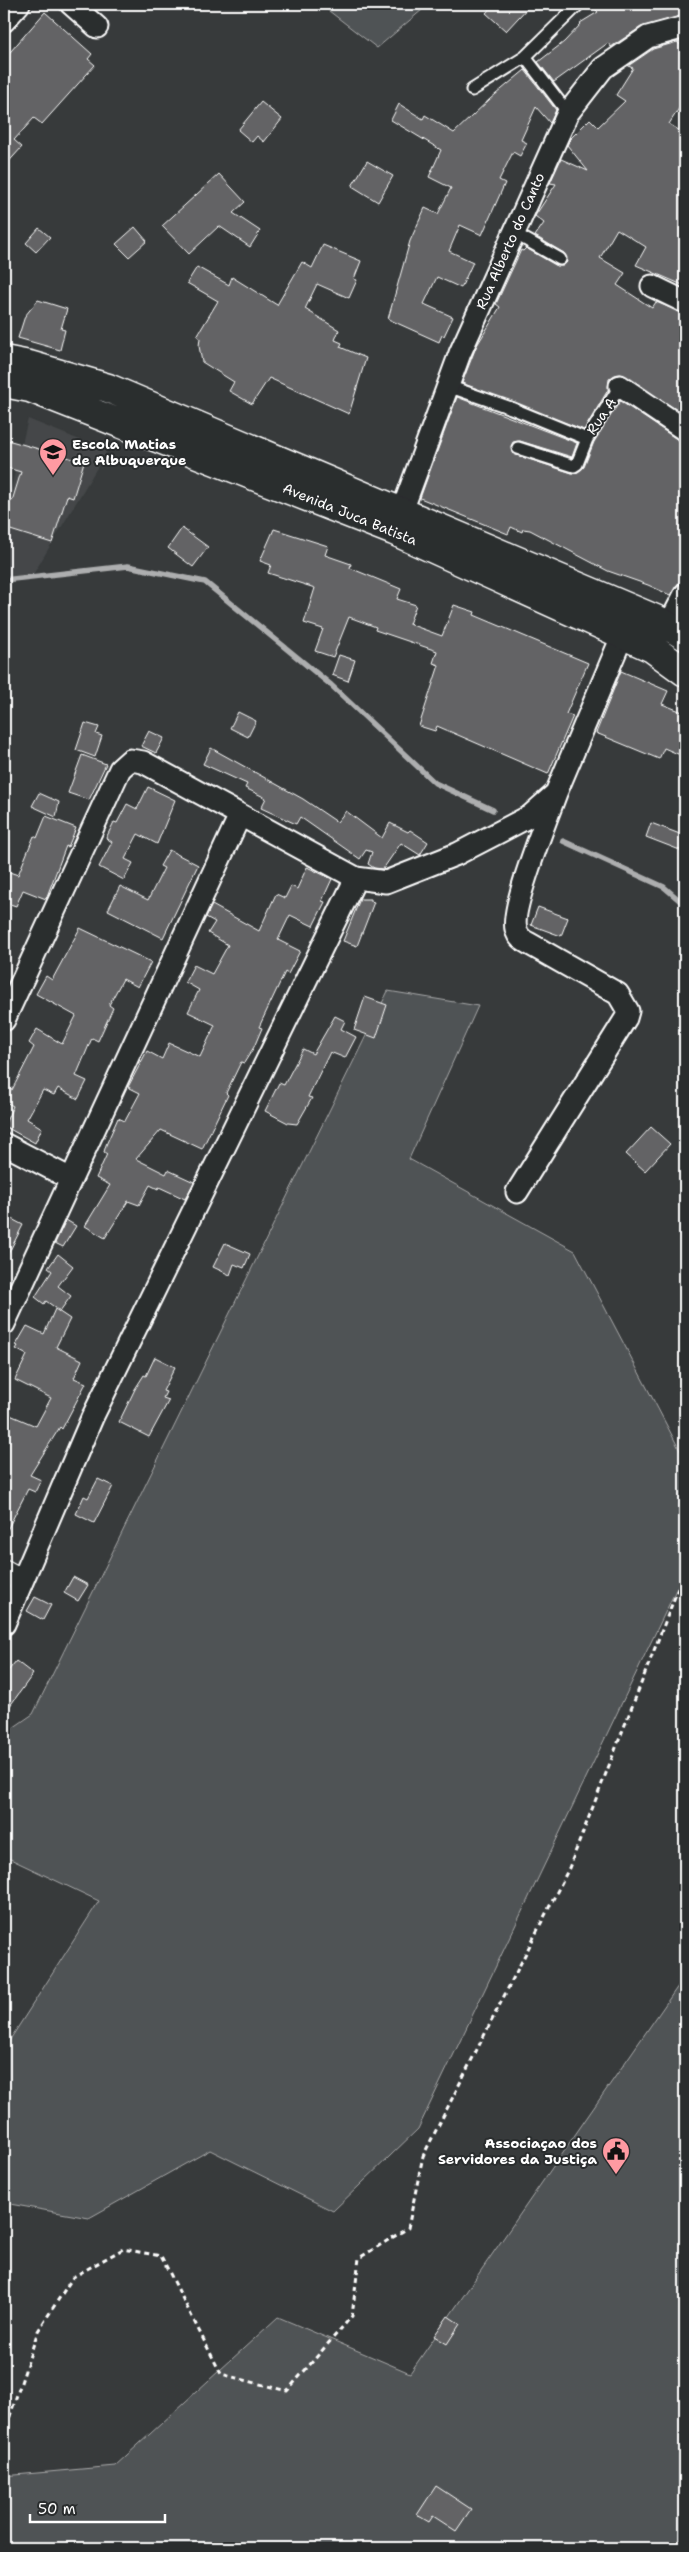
<svg xmlns="http://www.w3.org/2000/svg" width="689" height="2552" font-family="'Shantell Sans',sans-serif">
<rect width="100%" height="100%" fill="#373a3b"/>
<filter id="ink" filterUnits="userSpaceOnUse"><feTurbulence type="fractalNoise" baseFrequency=".02" numOctaves="2"/><feDisplacementMap in="SourceGraphic" scale="10" xChannelSelector="R" yChannelSelector="G"/><feConvolveMatrix kernelMatrix="1 2 1 2 8 2 1 2 1" color-interpolation-filters="sRGB"/></filter>
<g filter="url(#ink)">
<!-- built -->
<path fill="#444748" d="M28 419 107 451 31 578 4 579V517Z"/>
<!-- green -->
<path fill="#505354" stroke="#a8a9aa" d="M320 4H429L377 48Z
M388 991 478 1006 409 1159 575 1251 685 1460V1571L418 2129 333 2211 210 2150 89 2218 4 2203V2049L99 1901 4 1856V1734L33 1714Z
M685 1976V2548H4V2476L115 2466 278 2317 410 2373Z"/>
<g fill="none" stroke-linecap="round" stroke-linejoin="round">
<!-- stream -->
<path stroke="#adaeaf" stroke-width="5.5" d="M4 580 128 566 205 582 331 685 435 783 493 810
M563 841 664 887 685 905"/>
</g>
<!-- building -->
<path fill="#636465" stroke="#fff" d="M494 4H531L506 31 486 13Z
M590 4H685V15L641 27 611 47 608 43 554 82 538 62 564 42 581 24 580 23 598 12Z
M45 12 92 54 88 59 95 65 42 124 34 118 14 140 22 147 4 167V59Z
M677 42 685 48V99L669 124 685 134V286L636 265 646 247 617 229 600 258 625 273 617 285 652 308 656 302 685 314V415L621 374 615 375 609 379 608 390 584 430 462 383 476 347 500 307 496 304 521 250 523 251 526 248 557 266H563L567 262 564 253 535 236 544 223 535 216 556 184 550 183 561 159 588 171 567 145 571 138 590 119 598 127 625 101 616 95 633 68 628 66 653 49Z
M525 70 556 110 550 123 536 107 521 140 527 143 520 156 513 152 499 180 505 183 482 235 460 225 449 251 473 262 461 288 437 277 424 304 453 317 444 336 442 335 439 342 388 319 410 241 425 208 438 214 451 188 429 177 441 150 391 120 399 104 423 119 425 115 454 133 490 99Z
M261 102 282 119 264 142 257 136 252 142 238 130Z
M367 161 393 176 378 202 352 186Z
M219 174 245 202 233 213 260 231 250 247 219 226 189 254 162 226Z
M135 227 147 241 129 257 116 244Z
M39 228 50 237 36 252 26 243Z
M323 245 361 261 354 279 357 280 349 298 317 284 305 309 339 330 335 340 342 343 340 347 366 358 349 414 269 378 252 404 229 391 234 382 202 362 199 346 200 338 197 336 218 301 187 283 197 267 229 285 232 277 277 305 302 262 312 268Z
M38 300 67 309 61 329 65 330 60 350 18 338 25 316Z
M457 397 577 443 572 457 520 441 513 442 511 446 512 453 516 455 572 473 578 472 584 467 594 442 620 401 678 440 685 442V574L670 595 648 585 608 571 530 530 523 529 522 532 511 527 508 534 420 498Z
M4 439 84 462 73 498 67 496 52 543 4 528 8 500 12 501 21 472 4 467Z
M182 528 208 547 193 567 168 548Z
M274 529 328 546 325 555 351 564 350 568 401 589 397 599 416 605 409 624 442 636 454 605 475 612 474 615 588 663 566 714 573 716 548 774 437 726 435 731 419 726 439 665 433 663 437 651 375 630 376 627 349 617 333 657 315 651 323 629 304 623 315 588 268 573 271 565 260 561Z
M339 655 355 660 348 681 332 675Z
M621 671 668 691 662 704 685 713V757L664 748 659 759 596 733Z
M238 712 256 721 248 737 230 728Z
M85 723 99 727 96 734 102 736 95 757 76 750Z
M149 731 164 738 156 753 141 746Z
M211 748 303 799 337 822 346 811 382 838 390 823 408 832 410 830 428 842 420 855 401 843 383 869 374 868 368 864 372 852 366 850 360 859 300 817 296 824 261 808 266 798 245 788 247 784 203 764Z
M82 755 106 764 89 800 68 793Z
M148 787 175 800 157 844 138 834 125 859 133 863 124 880 99 867 112 842 106 838 114 822 117 823 127 804 137 809Z
M39 793 59 802 56 817 32 806Z
M46 816 76 828 68 847 66 846 46 899 23 890 16 906 4 902V870L18 875 34 836 37 838Z
M651 823 685 836V852L646 837Z
M169 850 198 865 163 938 108 910 120 886 148 900 164 868 160 866Z
M307 867 332 879 322 901 325 902 313 926 290 915 278 940 300 951 288 974 285 972 259 1027 262 1028 254 1047 244 1063 241 1062 226 1093 228 1095 202 1149 161 1130 136 1159 166 1174 168 1170 194 1182 185 1199 159 1187 158 1189 150 1185 139 1205 128 1201 105 1238 85 1226 110 1185 96 1178 107 1154 104 1152 106 1145 118 1118 125 1121 140 1093 128 1087 147 1051 162 1059 169 1043 200 1057 215 1025 188 1012 199 990 185 982 194 965 212 974 228 945 208 933 215 922 206 917 212 905 259 931 276 894 285 898 291 886 297 889Z
M360 899H371V901L374 902 357 946 343 941Z
M538 907 568 918 561 936 531 925Z
M80 928 151 962 138 987 123 979 109 1005 113 1008 98 1041 92 1038 76 1076 87 1081 78 1099 58 1088 54 1095 43 1090 27 1119 42 1128 35 1143 4 1126 13 1106 4 1101V1086L12 1090 34 1047 29 1043 37 1029 62 1044 76 1016 36 994 46 976 52 980Z
M365 997 387 1005 376 1038 354 1030Z
M335 1016 345 1021 341 1029 356 1037 345 1058 330 1052 308 1097 312 1098 297 1124 288 1123 265 1111 279 1083 284 1085 303 1049 313 1054Z
M651 1127 670 1144 645 1171 626 1154Z
M4 1215 23 1225 4 1262Z
M66 1220 76 1226 63 1247 55 1243Z
M225 1243 250 1254 244 1268 234 1264 230 1275 213 1267Z
M58 1254 73 1266 58 1286 71 1296 60 1311 46 1301 44 1304 35 1297 52 1271 48 1268Z
M55 1309 70 1319 56 1347 82 1360 74 1378 86 1383 62 1429 60 1427 30 1475 41 1480 35 1492 28 1489 4 1536V1429L10 1415 36 1426 51 1398 15 1380 27 1355 16 1349 18 1346 16 1345 27 1326 44 1334Z
M155 1357 175 1367 163 1391 166 1392 163 1398 169 1400 149 1437 119 1422 135 1389 144 1375 146 1376Z
M98 1479 113 1486 94 1523 76 1514 84 1496 88 1498Z
M73 1577 88 1585 78 1601 64 1593Z
M35 1597 51 1605 43 1620 27 1611Z
M16 1661 33 1674 4 1714V1676Z
M448 2316 460 2324 447 2344 434 2336Z
M436 2486 471 2509 456 2531 433 2516 429 2522 417 2515Z"/>
<g fill="none" stroke-linecap="round" stroke-linejoin="round">
<!-- service casing -->
<g stroke="#fff" stroke-width="15">
<path id="service" d="M472 90 525 57
M568 113 525 57 579 4
M514 233 560 259
M448 386 511 408 587 439 620 386
M518 448 574 466 577 464 587 439"/>
</g>
<!-- minor casing -->
<g stroke="#fff" stroke-width="25">
<path id="minor" d="M71 4 97 27
M4 21 19 4
M652 286 685 302
M620 386 685 430
M402 511 460 353 568 113 603 68 648 37 685 27
M669 625 685 594
M4 1020 120 769 130 760 143 762 356 878 386 882 457 854 530 816 556 793 623 634
M4 1144 71 1179
M517 1192 626 1018 628 1011 618 994 528 943C522 940 517 936 516 929 510 909 547 818 556 793
M4 1324 240 815
M4 1571 22 1581
M4 1624 92 1418 356 878"/>
</g>
<!-- primary casing -->
<g stroke="#fff" stroke-width="31">
<path id="primary" d="M4 360 29 365 108 388 660 621 685 636
M4 383 30 388 394 531 652 648 685 672"/>
</g>
<!-- path -->
<path stroke="#fff" stroke-width="3" stroke-dasharray="5 4" stroke-linecap="butt" d="M4 2424 9 2419 38 2331 73 2277 123 2249 161 2256 221 2374 287 2391 352 2316 359 2258 408 2228 423 2156 569 1868 685 1571"/>
<!-- service -->
<use href="#service" stroke="#2a2d2e" stroke-width="11"/>
<!-- minor -->
<use href="#minor" stroke="#2a2d2e" stroke-width="21"/>
<!-- primary -->
<use href="#primary" stroke="#2a2d2e" stroke-width="28"/>
</g>
</g>
<!-- icons -->
<defs>
<g id="school-pin" transform="scale(1.4375)"><path d="M0 17L-7.5 6A9.5 9.5 0 1 1 7.5 6Z" fill="#ff9aa2" stroke="#2a2d2e"/><path d="M0-5L7-2L0 1L-7-2ZM-4 1L0 2.5L4 1V4Q0 6-4 4Z" fill="#111"/></g>
<g id="civic-pin" transform="scale(1.4375)"><path d="M0 17L-7.5 6A9.5 9.5 0 1 1 7.5 6Z" fill="#ff9aa2" stroke="#2a2d2e"/><path d="M-.6-6.5H3V-4.5H.6V-3L4-1V1h2V6H-6V1h2V-1L-.6-3ZM-1.2 2.5V6h2.4V2.5Z" fill="#111"/></g>
</defs>
<g fill-rule="evenodd">
<use href="#school-pin" x="53" y="452"/>
<use href="#civic-pin" x="616" y="2151"/>
</g>
<g text-anchor="middle" dominant-baseline="central" stroke-width="4" stroke-linejoin="round" paint-order="stroke">
<!-- street labels -->
<g font-size="14" fill="#fff" stroke="#2a2d2e">
<text transform="translate(510 241) rotate(-66)">Rua Alberto do Canto</text>
<text transform="translate(601 416) rotate(-56)">Rua A</text>
<text transform="translate(350 514) rotate(22)">Avenida Juca Batista</text>
</g>
<!-- poi labels -->
<g font-size="14" font-weight="bold" fill="#fff" stroke="#2a2d2e" text-anchor="start">
<text x="72" y="444">Escola Matias<tspan x="72" dy="16">de Albuquerque</tspan></text>
<text x="597" y="2143" text-anchor="end">Associaçao dos<tspan x="597" dy="16">Servidores da Justiça</tspan></text>
</g>
</g>
<!-- margin -->
<rect width="689" height="2552" fill="none" stroke="#2a2d2e" stroke-width="20"/>
<rect x="10" y="10" width="669" height="2532" fill="none" stroke="#fff" stroke-width="2" filter="url(#ink)"/>
<!-- scale -->
<path d="M30 2514v8h135v-8" fill="none" stroke="#ffffff" stroke-width="2.5"/>
<text x="38" y="2514" font-size="15" fill="#ffffff" stroke="#2a2d2e" stroke-width="4" paint-order="stroke">50 m</text>
</svg>
